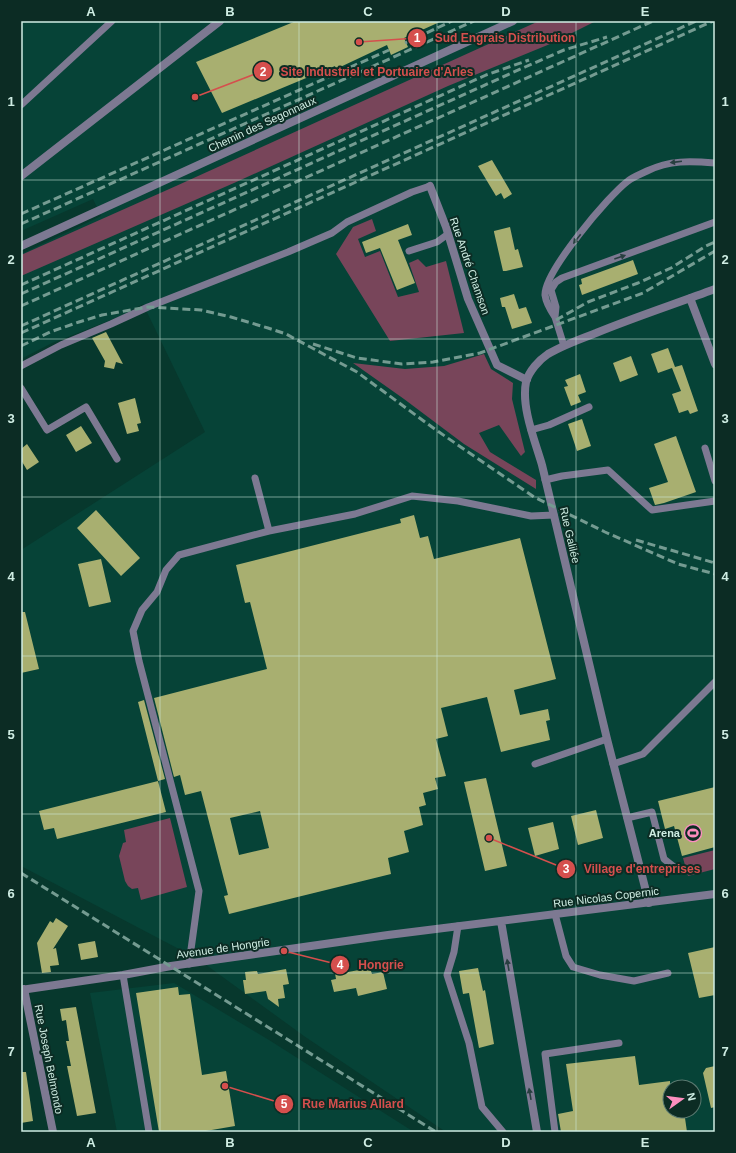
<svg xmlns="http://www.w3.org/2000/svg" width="736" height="1153" font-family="Arial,sans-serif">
<rect width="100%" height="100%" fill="#07382d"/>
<!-- built -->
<path fill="#064337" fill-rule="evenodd" d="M21 21H715V1132H446L304 1036 198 959 21 866V550L205 432 143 304 121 316 52 343 21 359V254L101 216 93 199 21 231ZM670 1087H694V1111H670Z
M174 983 269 1040 414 1132H117L90 993Z"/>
<!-- green -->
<path fill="#78455a" d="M539 21H596L550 44 448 86 234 183 21 276V255L176 186Z
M372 219 376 231 358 239 365 257 380 251 398 297 419 292 409 263 418 259 426 267 446 261 464 333 390 341 336 254 353 227Z
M484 354 491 369 513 383 512 399 525 452 521 456 499 425 479 433 490 452 536 480V489L464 444 404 399 353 363 405 369 444 366Z
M170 818 187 887 141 900 138 888 132 889 128 886 125 881 119 856 123 843 126 842 124 830Z
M715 850V869L688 876 683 858Z"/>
<!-- building -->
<path fill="#a8af70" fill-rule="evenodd" d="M296 21H442L404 38 408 47 391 55 387 45 336 69 335 66 222 113 196 62Z
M492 160 512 194 504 199 501 193 496 196 478 166Z
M408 224 412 235 398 240 415 283 397 290 380 248 366 253 362 242Z
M510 227 515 250 518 249 523 267 506 271H503L494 232V231Z
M633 260 638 274 582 295 579 285 582 284 581 279Z
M514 294 519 309 526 307 532 323 512 329 505 307H502L500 298Z
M106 332 123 364 116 362 114 369 104 367 105 361 92 338Z
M668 348 675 367 682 365 698 411 690 414 688 410 679 413 672 394 681 391 672 368 658 373 651 354Z
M631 356 638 375 620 382 613 363Z
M580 374 586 392 578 395 581 402 571 406 564 387 568 386 565 380Z
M135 398 141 423 137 424 139 431 127 434 118 403Z
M582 419 591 446 577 451 568 424Z
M81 426 92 443 76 452 66 435Z
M676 436 696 492 664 503 655 505 649 488 668 482 654 444Z
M27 444 39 462 27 470 21 460V449Z
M96 510 140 558 121 576 77 528Z
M414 515 420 538 428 536 434 559 520 538 556 679 514 690 520 715 548 709 550 720 546 721 550 740 501 752 487 697 441 708 448 736 436 739 446 776 435 778 438 789 423 793 426 805 419 807 423 825 404 831 409 852 388 858 391 874 229 914 224 896 228 895 201 791 185 795 180 775 174 777 154 698 267 669 250 602 245 603 236 565 401 523 400 519ZM260 811 269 848 239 855 230 818Z
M101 559 111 602 89 607 78 564Z
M21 612H25L39 669 21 673Z
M144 700 165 779 158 781 138 702Z
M486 778 507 866 485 871 464 782Z
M158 781 166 812 57 839 54 828 44 830 39 811Z
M715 787V847L682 856 674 826 665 829 658 801Z
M596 810 603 838 578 845 571 816Z
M553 822 559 849 535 856 528 828Z
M56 918 68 926 53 949 56 948 59 965 50 966 51 972 42 973 37 943 50 921 53 923Z
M95 941 98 957 81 960 78 944Z
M715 947V995L699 998 688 953Z
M346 959 348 972 370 968 372 974 383 972 387 989 358 996 356 988 334 992 331 980 336 979 333 962Z
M478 968 483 991 485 990 494 1044 479 1048 469 993 463 994 459 971Z
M286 969 289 984 283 985 285 998 278 999 279 1007 268 999 266 991 245 994 243 980H246L245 972 257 971 258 974Z
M178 987 179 995 190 994 202 1075 226 1071 235 1126 200 1132H159L136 993Z
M76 1007 96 1113 77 1116 67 1066H71L66 1041H69L66 1020 62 1021 60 1009Z
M635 1056 639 1085 670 1081V1111H684L687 1132H561L558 1114 573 1111 566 1064Z
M715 1066V1107L711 1108 703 1073 706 1068Z
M21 1072H26L33 1121 21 1123Z"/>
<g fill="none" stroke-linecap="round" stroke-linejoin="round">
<!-- lane -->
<path stroke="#7d7992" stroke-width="7" d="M21 105 112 21
M409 251 437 242 448 234
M555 317C551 311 546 303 545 295 544 272 609 195 628 181 633 177 641 174 647 171 670 160 690 161 715 163
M564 346 555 317 556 307 551 290 556 282 562 278 715 222
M21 366 61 345 111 324 148 307 288 252 332 233 347 222 412 192 430 186
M21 388 47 430 86 407 117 459
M531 430 549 425 589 407
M705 448 715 481
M255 478 269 531 355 514 412 496 458 501 531 516 554 515
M545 480 562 476 608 470 652 510 715 501
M535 764 607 739
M613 764 643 754 715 682
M627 818 652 812 664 859 678 870
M555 914 566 956 573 967 600 975 634 981 668 973
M458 926 454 952 447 975 469 1043 482 1107 503 1132
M189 964 199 891 139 661 133 631 142 610 157 592 166 570 179 555 269 531
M123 975 149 1132
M555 1132 545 1054 619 1043"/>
<!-- street -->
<path stroke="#7d7992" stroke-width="8" d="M21 176 220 21
M430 186 446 227 468 299 497 365 527 380
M21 246 513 21
M690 298 715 364
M649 903 607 739 542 465C535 441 521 407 526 382 529 371 539 360 548 354 563 345 580 339 596 333 635 317 675 304 715 289
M501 921 537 1132
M24 989 53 1132
M21 990 123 975 171 966 388 935 715 894"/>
<!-- rail -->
<path stroke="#749b91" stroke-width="3" stroke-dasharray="8 4" stroke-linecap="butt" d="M405 43 452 21
M21 214 389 50
M21 224 474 21
M21 285 486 75 529 60
M21 294 525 67 564 50 607 37
M21 306 653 21
M556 320 588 302 638 283 671 268 706 246 715 242
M21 326 696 21
M21 333 713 21
M313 344 357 358 402 364 433 362 480 353 643 293 715 251
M21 346 50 332 79 322 102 315 148 307 201 310 231 317 268 328 286 334 357 372 436 430 534 497 605 532 678 564 715 574
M636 540 715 563
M21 873 436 1132"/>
</g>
<!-- one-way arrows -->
<defs><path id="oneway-solid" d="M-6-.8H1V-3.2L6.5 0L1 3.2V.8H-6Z"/></defs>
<g fill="#283f40">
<use href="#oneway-solid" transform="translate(676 162) rotate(173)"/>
<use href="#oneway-solid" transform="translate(577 239) rotate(128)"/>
<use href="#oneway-solid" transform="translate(620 257) rotate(-19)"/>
<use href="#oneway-solid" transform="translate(508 965) rotate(-100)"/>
<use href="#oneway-solid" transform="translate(530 1094) rotate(-100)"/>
</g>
<!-- grid -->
<path fill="none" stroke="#cfede3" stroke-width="1" stroke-opacity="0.55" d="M160 21V1132M299 21V1132M437 21V1132M576 21V1132M21 180H715M21 339H715M21 497H715M21 656H715M21 814H715M21 973H715"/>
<!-- icons -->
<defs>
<g id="stadium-ring" transform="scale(0.9)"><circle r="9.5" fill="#0c2c24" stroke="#fd8ebf" stroke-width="1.5"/><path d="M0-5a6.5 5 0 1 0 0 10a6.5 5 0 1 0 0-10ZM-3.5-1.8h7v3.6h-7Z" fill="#fd8ebf"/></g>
</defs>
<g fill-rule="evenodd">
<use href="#stadium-ring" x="693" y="833"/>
</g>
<g text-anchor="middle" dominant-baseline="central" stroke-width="4" stroke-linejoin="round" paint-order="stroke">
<!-- street labels -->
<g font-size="11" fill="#cfede3" stroke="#0c2c24">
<text transform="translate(262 124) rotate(-25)">Chemin des Segonnaux</text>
<text transform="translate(470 266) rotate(71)">Rue André Chamson</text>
<text transform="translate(570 535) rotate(77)">Rue Galilée</text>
<text transform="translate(606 897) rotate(-7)">Rue Nicolas Copernic</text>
<text transform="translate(223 948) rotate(-8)">Avenue de Hongrie</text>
<text transform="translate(49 1059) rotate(79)">Rue Joseph Belmondo</text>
</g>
<!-- poi labels -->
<g font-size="11" font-weight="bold" fill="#cfede3" stroke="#0c2c24" text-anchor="end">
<text x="680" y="833">Arena</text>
</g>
</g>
<!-- callouts -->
<path fill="none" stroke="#d54f4d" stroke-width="1.5" d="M359 42L417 38M195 97L263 71M489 838L566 869M284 951L340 965M225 1086L284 1104"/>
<g fill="#d54f4d" stroke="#0c2c24" stroke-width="1.5">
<circle cx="359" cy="42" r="4"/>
<circle cx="195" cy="97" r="4"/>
<circle cx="489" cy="838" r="4"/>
<circle cx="284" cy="951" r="4"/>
<circle cx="225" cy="1086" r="4"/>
<circle cx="417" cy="38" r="10"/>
<circle cx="263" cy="71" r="10"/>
<circle cx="566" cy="869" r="10"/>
<circle cx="340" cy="965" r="10"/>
<circle cx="284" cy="1104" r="10"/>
</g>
<g font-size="12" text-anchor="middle" font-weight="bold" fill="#fff">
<text x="417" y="42">1</text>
<text x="263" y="76">2</text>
<text x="566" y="873">3</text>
<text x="340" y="969">4</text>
<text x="284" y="1108">5</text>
</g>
<g font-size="12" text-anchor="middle" font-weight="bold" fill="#d54f4d" stroke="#0c2c24" stroke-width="4" stroke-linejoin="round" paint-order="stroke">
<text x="505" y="42">Sud Engrais Distribution</text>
<text x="377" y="76">Site Industriel et Portuaire d'Arles</text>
<text x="642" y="873">Village d'entreprises</text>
<text x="381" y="969">Hongrie</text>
<text x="353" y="1108">Rue Marius Allard</text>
</g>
<!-- border -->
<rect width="736" height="1153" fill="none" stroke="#0c2c24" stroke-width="44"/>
<!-- north arrow -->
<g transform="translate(682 1099) rotate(76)"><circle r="19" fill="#0c2c24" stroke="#5a7970"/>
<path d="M0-3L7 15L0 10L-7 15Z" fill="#fd8ebf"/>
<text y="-6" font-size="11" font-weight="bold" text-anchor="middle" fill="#cfede3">N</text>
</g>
<rect x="22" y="22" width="692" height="1109" fill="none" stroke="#cfede3" stroke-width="1.5"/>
<g font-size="13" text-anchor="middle" font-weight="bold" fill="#cfede3">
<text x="91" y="16">A</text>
<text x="230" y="16">B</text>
<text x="368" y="16">C</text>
<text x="506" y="16">D</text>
<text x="645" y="16">E</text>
<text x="11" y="106">1</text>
<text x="725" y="106">1</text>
<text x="11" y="264">2</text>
<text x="725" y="264">2</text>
<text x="11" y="423">3</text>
<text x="725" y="423">3</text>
<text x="11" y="581">4</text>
<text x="725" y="581">4</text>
<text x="11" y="739">5</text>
<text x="725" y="739">5</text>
<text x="11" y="898">6</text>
<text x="725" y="898">6</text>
<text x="11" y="1056">7</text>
<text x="725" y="1056">7</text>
<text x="91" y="1147">A</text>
<text x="230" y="1147">B</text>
<text x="368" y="1147">C</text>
<text x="506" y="1147">D</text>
<text x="645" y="1147">E</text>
</g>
</svg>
